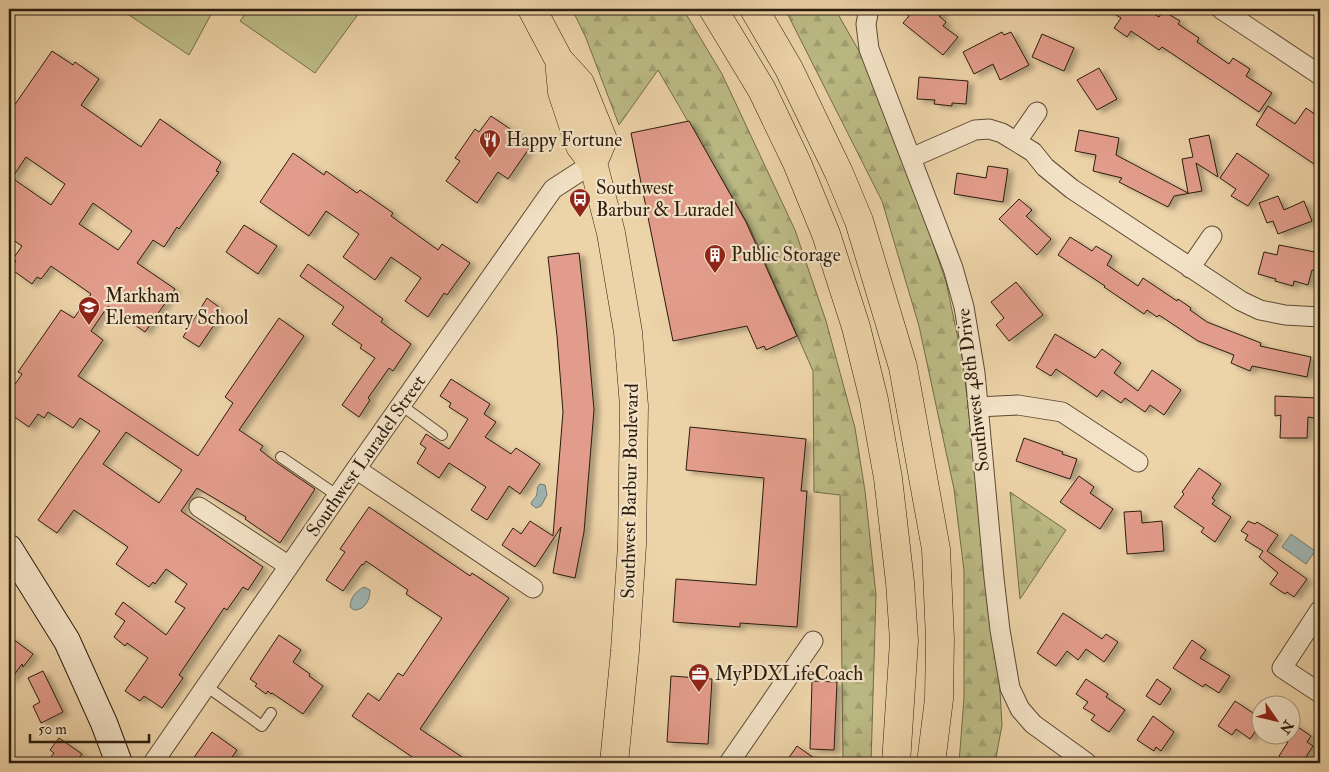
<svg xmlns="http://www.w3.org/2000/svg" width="1329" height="772" font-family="'IM FELL Double Pica',serif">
<defs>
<pattern id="forest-firs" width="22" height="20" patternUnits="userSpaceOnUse" patternTransform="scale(1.25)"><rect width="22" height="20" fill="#bcbb85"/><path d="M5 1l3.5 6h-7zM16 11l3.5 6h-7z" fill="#a2a072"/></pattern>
<filter id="shadow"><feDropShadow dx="5.5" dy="3" stdDeviation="2.5" flood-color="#0004"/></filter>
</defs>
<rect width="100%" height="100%" fill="#edd3a8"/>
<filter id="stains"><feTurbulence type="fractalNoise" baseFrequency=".004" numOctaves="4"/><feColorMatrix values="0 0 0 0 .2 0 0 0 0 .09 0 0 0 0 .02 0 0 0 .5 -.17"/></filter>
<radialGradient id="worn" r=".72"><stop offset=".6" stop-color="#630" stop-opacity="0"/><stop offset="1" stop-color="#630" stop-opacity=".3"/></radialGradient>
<!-- forest -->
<path fill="url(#forest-firs)" stroke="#736c49" d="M572 9H683L722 74 795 230 826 321 855 428 865 491 876 595 871 763H843L840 495 814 492 813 371 749 226 658 70 619 125 586 38Z
M785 9H835L863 58 921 208 946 282 963 362 999 674 1002 725 995 763H959L964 698V571L954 489 919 326 882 201Z
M1010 492 1066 530 1020 599Z"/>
<!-- park -->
<path fill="#bcbb85" stroke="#736c49" d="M120 9H214L189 55Z
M249 9H362L315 73 240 21Z"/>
<!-- water -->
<path fill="#9eb5b3" stroke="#707871" d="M540 484 545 485 547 495 541 506 536 508 531 504C532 499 537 498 537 493 538 488 536 488 540 484Z
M1291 534 1315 551 1306 564 1282 547Z
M364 587 370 590C370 600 365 610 354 610L350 607C351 597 355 592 364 587Z"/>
<!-- building -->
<path fill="#e29c8b" stroke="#2a1d0d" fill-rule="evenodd" filter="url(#shadow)" d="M901 9H945L939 16 946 22 943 26 958 37 943 55 903 23 909 16Z
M1107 9H1146L1159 17 1163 11 1180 21 1178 24 1199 38 1197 42 1229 64 1233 58 1250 69 1246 76 1272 93 1259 112 1162 47 1159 50 1131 31 1127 37 1114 28 1121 18Z
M1002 32 1004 35 1011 32 1029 65 1000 80 993 64 974 74 963 52Z
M1042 34 1074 48 1064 71 1032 57Z
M52 51 73 65 75 62 99 79 81 105 141 147 160 119 221 162 216 171 219 172 179 229 177 227 164 247 153 240 137 263 175 289 145 332 108 306 91 331 103 340 78 376 198 456 233 403 225 397 279 318 304 336 239 430 263 446 260 450 277 463 315 489 280 543 245 519 246 517 197 488 181 511 263 567 248 590 243 587 227 610 224 608 179 675 183 678 162 708 144 696 140 701 125 691 148 658 127 643 125 646 114 637 125 621 115 614 123 602 166 635 185 608 175 602 187 584 166 569 155 584 153 582 149 587 116 564 128 547 74 510 57 533 38 520 100 431 80 418 73 428 48 412 44 418 38 414 29 427 9 413V404L14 397 9 393 22 374 18 372 61 310 74 318 91 294 51 266 41 279 37 277 32 284 11 269 16 261 13 259 22 246 9 237V113ZM26 157 65 184 51 205 12 178ZM93 203 132 231 118 250 79 224ZM126 432 182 470 159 503 103 464Z
M1099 68 1117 99 1097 110 1077 80Z
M919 77 968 81 966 104 952 103V106L934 104 935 100 917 99Z
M1268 106 1295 124 1306 108 1320 118V168L1256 125Z
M491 116 522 137 520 140 530 147 508 179 498 172 477 203 446 181 460 161 455 158 475 129 479 132Z
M689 121 746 222 797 336 766 350 764 346 757 349 747 326 673 341 631 133Z
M1079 130 1119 138 1116 155 1188 193 1182 159 1193 157 1189 139 1209 135 1218 177 1196 163 1202 191 1174 196 1168 207 1119 182 1122 178 1093 171 1096 155 1075 151Z
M293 153 324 175 326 171 357 193 360 190 393 213 391 216 438 250 442 244 470 263 447 295 444 293 428 317 405 301 421 278 391 257 375 280 343 257 359 234 326 211 309 236 260 202Z
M1237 153 1269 175 1248 206 1231 196 1236 189 1220 178Z
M988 166 1008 169 1003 202 954 194 957 173 986 178Z
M1278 196 1284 210 1304 201 1312 221 1278 234 1273 221 1267 223 1259 203Z
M1019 199 1032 210 1026 216 1051 239 1037 255 999 219Z
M244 225 277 246 258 274 226 252Z
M1070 237 1092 251 1096 246 1112 256 1107 265 1138 286 1143 278 1177 301 1178 299 1191 308 1190 310 1207 322 1261 343 1260 346 1311 357 1307 377 1252 366 1250 371 1231 363 1234 355 1198 341 1159 315 1157 317 1147 310 1144 314 1104 287 1105 286 1058 255Z
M1279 245 1320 253V270H1312L1308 285 1294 281 1293 286 1275 281 1276 279 1258 274 1264 252 1277 255Z
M579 253 586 318 594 410 584 532 575 578 553 573 561 527 535 567 502 545 513 528 521 534 530 521 553 536 563 412 557 336 548 257Z
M308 264 383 319 381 322 411 344 393 371 389 368 368 398 370 400 359 417 342 405 375 358 360 348 362 345 332 324 344 307 300 276Z
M1016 282 1043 315 1009 341 996 325 1004 318 991 302Z
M207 298 219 307 213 315 218 319 199 347 183 337Z
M1055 334 1095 358 1102 349 1121 363 1114 373 1138 391 1152 370 1181 390 1164 415 1150 405 1145 412 1125 398 1121 403 1102 390 1097 397 1056 369 1051 376 1036 367Z
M451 379 490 404 484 414 496 422 485 437 511 454 516 448 540 464 520 494 509 486 487 520 471 510 486 487 449 463 439 478 417 463 426 448 420 444 426 434 449 449 468 419 449 407 451 403 440 396Z
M1275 396 1317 398 1315 418 1308 417 1307 438H1280L1281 415 1275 416Z
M690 427 806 439 801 491H807L797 627 740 623V627L673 622 676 579 756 585 764 478 686 470Z
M1024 438 1063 452 1062 454 1077 459 1070 479 1016 461Z
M1199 468 1221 484 1212 498 1215 500 1212 504 1231 517 1215 542 1201 532 1204 528 1174 507 1184 494 1182 492Z
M1079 476 1094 487 1090 493 1113 509 1100 529 1060 502Z
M369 507 470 576 472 573 509 598 420 729 471 763H421L352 716 368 693 379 701 398 673 403 676 442 618 406 594 408 590 366 561 363 565 362 564 343 591 326 580 345 552 340 549Z
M1141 511 1142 523 1162 521 1164 551 1127 554 1124 512Z
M1248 521 1255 524 1257 522 1278 535 1267 551 1307 579 1294 597 1287 592 1285 594 1270 584 1278 573 1259 557 1263 551 1245 540 1248 535 1241 531Z
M1063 613 1102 639 1106 634 1118 642 1104 662 1086 649 1078 660 1067 651 1056 666 1037 653Z
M279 635 301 650 293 662 310 674 309 676 323 686 303 714 272 693 271 694 268 691 266 694 255 686 257 684 250 679Z
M9 636 33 654 23 667 22 664 9 682Z
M1192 640 1206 650 1200 658 1230 676 1219 693 1205 684 1203 687 1173 668Z
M43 671 63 712 41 723 33 706 40 702 28 678Z
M671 676 712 679 708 744 667 742Z
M1086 679 1108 694 1106 697 1125 710 1109 732 1091 720 1095 715 1083 708 1088 702 1076 694Z
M1157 679 1171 689 1160 705 1146 696Z
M812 681 837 682 834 750 810 749Z
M1235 701 1262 719V722L1250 739 1236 729 1232 735 1218 726Z
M1153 716 1174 732 1161 751 1156 747 1154 751 1137 740Z
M1292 723 1311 736 1307 742 1313 746 1302 763H1280L1283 759 1279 756 1288 742 1277 734H1292Z
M212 732 237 750 228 763H190Z
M59 738 82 754 75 763H46L54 753 50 750Z
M797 746 821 763H785Z"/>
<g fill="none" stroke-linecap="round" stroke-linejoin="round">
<!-- lane casing -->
<g stroke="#5b4a34" stroke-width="12">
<path id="lane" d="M401 405 442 435
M281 457 338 496
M206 686 262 726 271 713"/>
</g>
<!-- street casing -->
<g stroke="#5b4a34" stroke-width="21">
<path id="street" d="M869 9 866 24 869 49 953 268 964 307 975 373 994 578 1000 630 1010 688 1020 709 1033 724 1087 763
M1221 9 1320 75
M1017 141 1037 112
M911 158 975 130 989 129 1002 133 1033 152 1045 167 1072 189 1241 301 1260 310 1285 315 1320 317
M1190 268 1212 236
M978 407 1018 405 1062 412 1138 462
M356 469 533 588
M199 507 289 566
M1320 610 1282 668 1320 693
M153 763 356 469 553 189 593 163
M729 763 813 641"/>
</g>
<!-- secondary casing -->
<g stroke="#2a1d0d" stroke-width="28">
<path id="secondary" d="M9 548 67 641 104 723 119 763"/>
</g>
<!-- primary casing -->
<g stroke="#2a1d0d" stroke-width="29">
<path id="primary" d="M532 9 559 60 580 83 603 140 593 163
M559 60 562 92 580 146 593 163 611 233 628 332 634 406 632 545 625 651 614 763"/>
</g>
<!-- highway casing -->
<g stroke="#2a1d0d" stroke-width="29">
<path id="highway" d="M713 9 762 90 797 163 826 234 856 327 874 400 888 478 900 582 904 641 896 763
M754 9 789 69 839 173 859 221 903 367 936 549 940 639 939 699 931 763"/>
</g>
<!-- lane -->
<use href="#lane" stroke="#f3e2c6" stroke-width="10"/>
<!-- street -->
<use href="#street" stroke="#f3e2c6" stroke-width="19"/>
<!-- secondary -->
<use href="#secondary" stroke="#f3e2c6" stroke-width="26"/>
<!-- primary -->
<use href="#primary" stroke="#edd3a8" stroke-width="28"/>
<!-- highway -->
<use href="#highway" stroke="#edd3a8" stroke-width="28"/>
</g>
<!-- icons -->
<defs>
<g id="restaurant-pin" transform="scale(1.125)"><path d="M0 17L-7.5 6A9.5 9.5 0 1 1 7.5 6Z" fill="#8f2418" stroke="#f3e2c6"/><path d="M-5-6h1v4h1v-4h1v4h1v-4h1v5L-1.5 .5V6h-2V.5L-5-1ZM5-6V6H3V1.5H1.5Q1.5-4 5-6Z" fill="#fff"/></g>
<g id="bus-pin" transform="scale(1.125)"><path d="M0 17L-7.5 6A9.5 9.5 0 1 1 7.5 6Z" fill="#8f2418" stroke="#f3e2c6"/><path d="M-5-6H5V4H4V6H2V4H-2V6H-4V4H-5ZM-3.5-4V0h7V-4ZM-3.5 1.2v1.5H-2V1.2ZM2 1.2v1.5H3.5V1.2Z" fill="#fff"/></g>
<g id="building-pin" transform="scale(1.125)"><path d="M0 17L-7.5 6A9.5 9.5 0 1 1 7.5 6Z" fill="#8f2418" stroke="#f3e2c6"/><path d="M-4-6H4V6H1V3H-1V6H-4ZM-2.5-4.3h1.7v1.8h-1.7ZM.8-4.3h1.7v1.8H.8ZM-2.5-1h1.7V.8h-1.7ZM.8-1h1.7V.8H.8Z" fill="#fff"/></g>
<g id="school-pin" transform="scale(1.125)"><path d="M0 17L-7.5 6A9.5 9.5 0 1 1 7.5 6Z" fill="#8f2418" stroke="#f3e2c6"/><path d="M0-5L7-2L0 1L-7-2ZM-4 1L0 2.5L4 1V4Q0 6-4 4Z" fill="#fff"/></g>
<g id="office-pin" transform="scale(1.125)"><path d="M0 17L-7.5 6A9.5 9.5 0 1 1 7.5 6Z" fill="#8f2418" stroke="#f3e2c6"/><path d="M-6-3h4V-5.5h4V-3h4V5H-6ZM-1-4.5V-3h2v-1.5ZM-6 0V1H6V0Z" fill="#fff"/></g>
</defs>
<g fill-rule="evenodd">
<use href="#restaurant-pin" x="490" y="140"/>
<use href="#bus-pin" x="580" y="199"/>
<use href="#building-pin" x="715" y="255"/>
<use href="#school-pin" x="89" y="307"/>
<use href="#office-pin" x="699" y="674"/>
</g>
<g text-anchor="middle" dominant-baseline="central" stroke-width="4.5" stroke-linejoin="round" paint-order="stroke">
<!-- poi labels -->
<g font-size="19" fill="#2a1d0d" stroke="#f3e2c6" text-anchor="start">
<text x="506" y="140">Happy Fortune</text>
<text x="596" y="188">Southwest<tspan x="596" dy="22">Barbur &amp; Luradel</tspan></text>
<text x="731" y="255">Public Storage</text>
<text x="105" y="296">Markham<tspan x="105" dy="22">Elementary School</tspan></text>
<text x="715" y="674">MyPDXLifeCoach</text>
</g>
<!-- street labels -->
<g font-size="19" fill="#2a1d0d" stroke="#f3e2c6">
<text transform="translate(973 390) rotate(-97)">Southwest 48th Drive</text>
<text transform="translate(366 456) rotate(-55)">Southwest Luradel Street</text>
<text transform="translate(630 491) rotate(-89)">Southwest Barbur Boulevard</text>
</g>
</g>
<!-- margin -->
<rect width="1329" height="772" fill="none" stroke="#edd3a8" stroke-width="30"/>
<rect x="10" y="10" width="1309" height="752" fill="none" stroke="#2a1d0d" stroke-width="2.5"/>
<rect x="15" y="15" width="1299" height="742" fill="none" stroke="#2a1d0d"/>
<!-- north arrow -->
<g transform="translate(1276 720) rotate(124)"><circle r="24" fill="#f3e2c6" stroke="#a3937c"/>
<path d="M0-4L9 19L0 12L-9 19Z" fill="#8f2418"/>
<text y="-8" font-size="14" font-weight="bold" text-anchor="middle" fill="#2a1d0d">N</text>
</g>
<!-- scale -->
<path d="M30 734v8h119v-8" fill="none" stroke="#2a1d0d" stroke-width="2.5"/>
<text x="38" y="734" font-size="15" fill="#2a1d0d" stroke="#f3e2c6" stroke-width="4" paint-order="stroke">50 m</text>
<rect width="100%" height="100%" filter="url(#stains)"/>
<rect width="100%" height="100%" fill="url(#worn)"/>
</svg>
